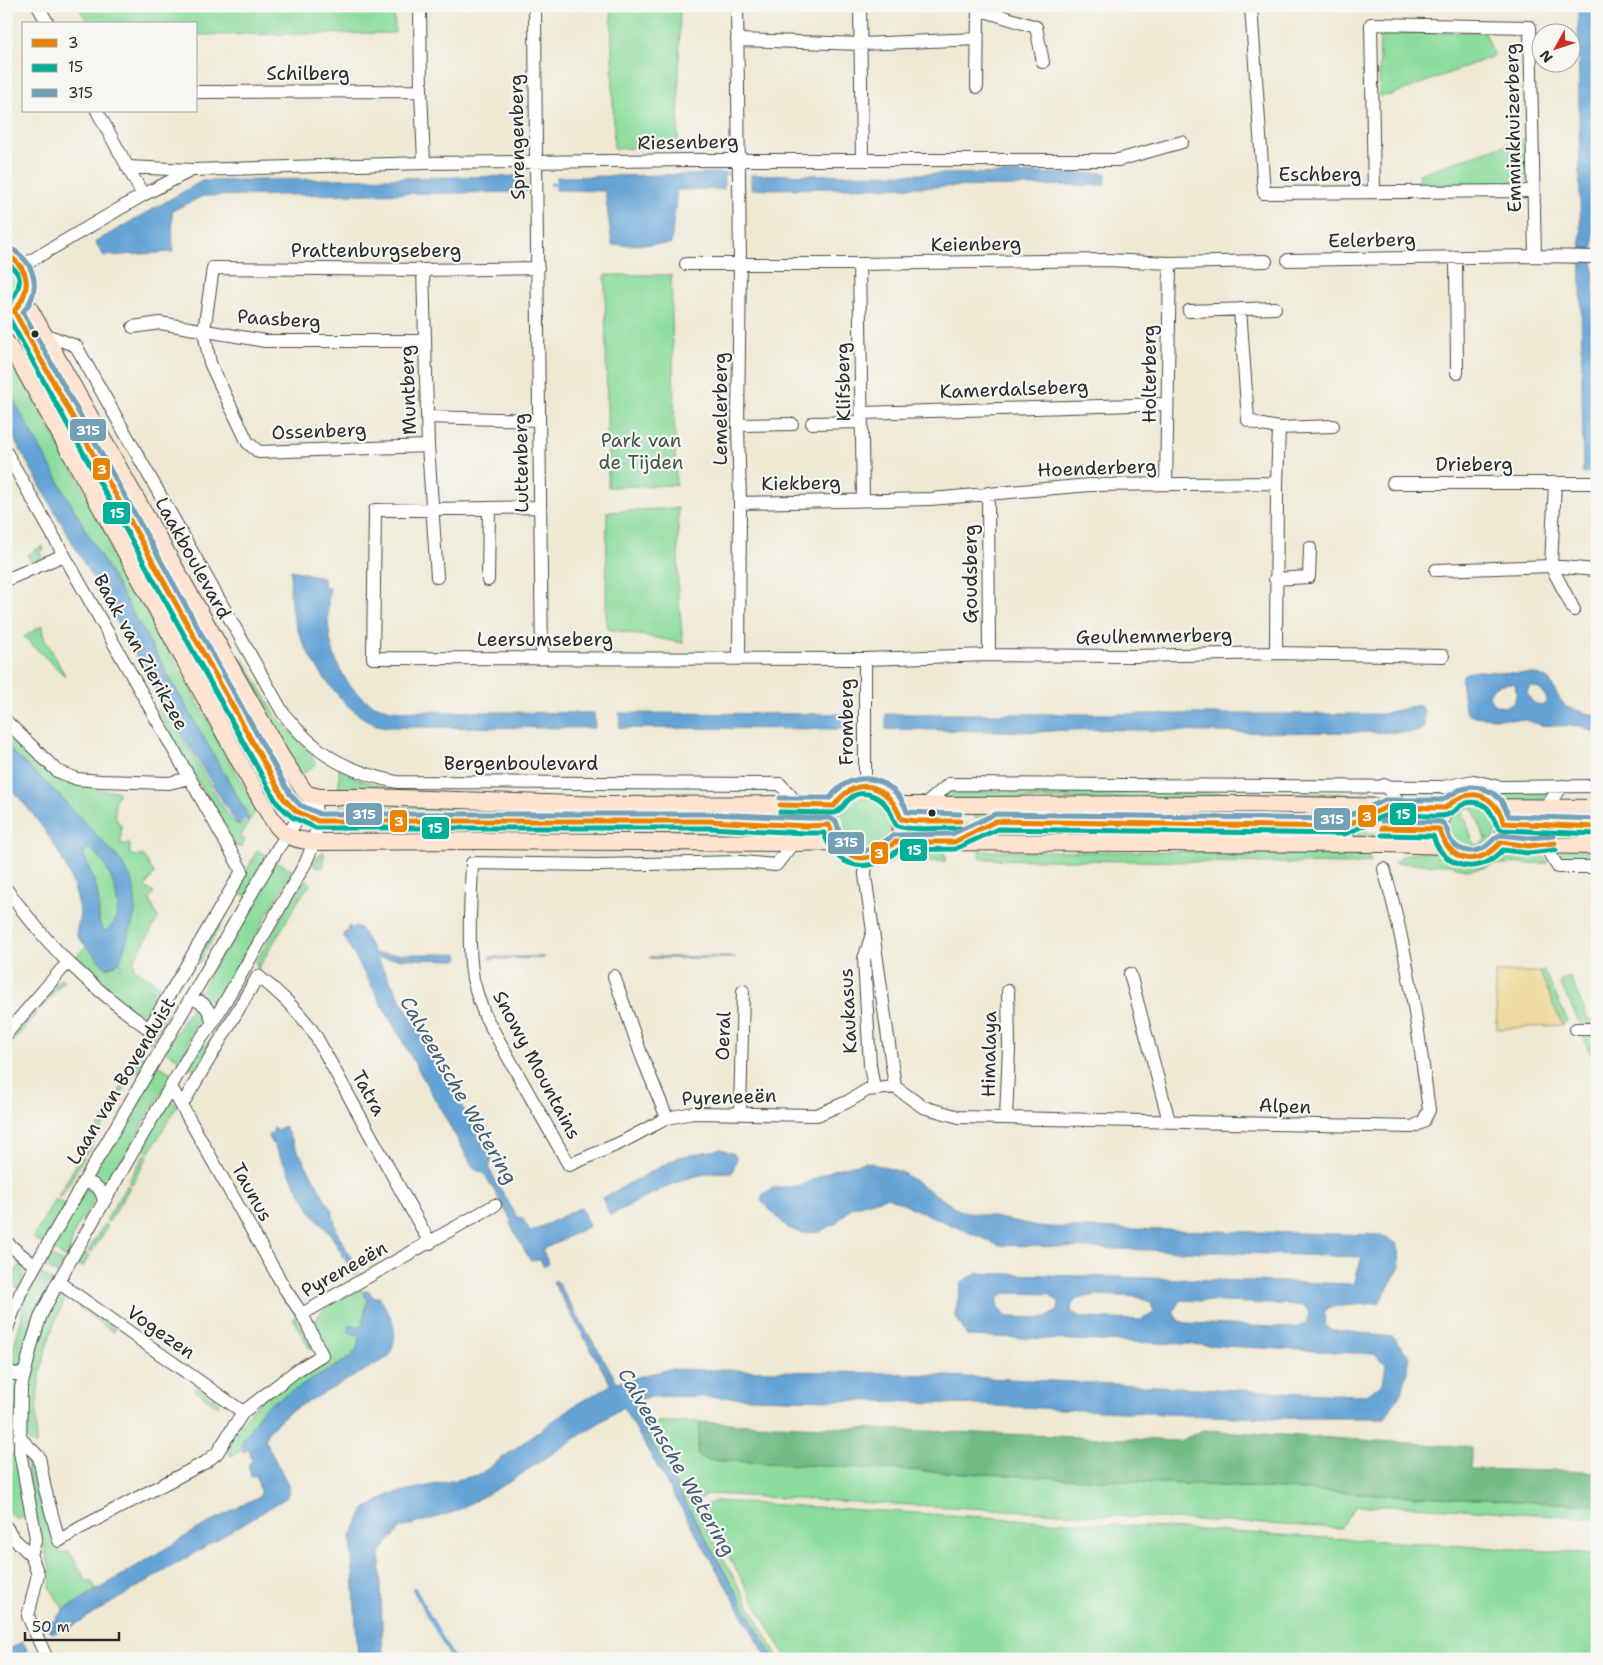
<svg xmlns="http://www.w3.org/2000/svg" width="1603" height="1665" font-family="'Shantell Sans',sans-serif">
<rect width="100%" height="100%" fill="#f6f6f2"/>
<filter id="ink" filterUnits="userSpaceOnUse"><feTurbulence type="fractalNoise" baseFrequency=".02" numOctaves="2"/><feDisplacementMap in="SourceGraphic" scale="10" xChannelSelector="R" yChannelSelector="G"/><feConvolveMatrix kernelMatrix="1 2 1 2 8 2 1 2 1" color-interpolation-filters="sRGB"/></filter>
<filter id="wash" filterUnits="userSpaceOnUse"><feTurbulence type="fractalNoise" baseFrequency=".0096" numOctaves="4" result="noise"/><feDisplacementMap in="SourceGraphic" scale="20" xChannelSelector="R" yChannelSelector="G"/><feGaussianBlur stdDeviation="1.12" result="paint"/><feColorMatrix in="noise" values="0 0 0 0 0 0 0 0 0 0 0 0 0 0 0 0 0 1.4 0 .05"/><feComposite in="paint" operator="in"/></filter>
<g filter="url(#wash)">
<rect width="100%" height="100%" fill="#efe9d4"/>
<!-- green -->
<path fill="#8bdc9c" stroke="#5b8464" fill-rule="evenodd" d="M77 6H394L395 33 196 35V24H90Z
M611 6H680L678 145 614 149Z
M1485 32 1494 56 1391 95 1379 96 1380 33Z
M1528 137V180L1519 186H1415L1420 180 1419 174Z
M6 262C17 269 26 283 18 297 16 301 10 305 6 308Z
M605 275H671L676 485 608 487Z
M6 348 130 573 150 616 257 809 240 837 245 840 241 847 235 846 157 710 164 706 227 814 234 823 241 825 247 822 249 818 246 816 247 813 85 529 6 386Z
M678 508V593L683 643 608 629 606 615 607 512Z
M43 546 44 549 40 553 42 559 32 564 27 555Z
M41 626H43V635L66 677 24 637Z
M244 660 276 716 313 756 312 758 316 764 299 777 234 665Z
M229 669 256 725 231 693 221 673Z
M211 679 275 794 268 800 203 683Z
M6 730 35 758 95 786 96 790 118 791V795L115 800V818H117V823H120L121 825V844H130V855L144 856 154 873 145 887 154 893 149 900 152 902 151 903 158 918 133 962 135 964 133 968 161 986 153 992 147 987 157 997 146 1015H141L138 1013 135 1016 72 961 86 946 106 968 116 965 120 968 121 966 119 963 131 928 120 860 59 795 6 746Z
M265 748 287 772 292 781 285 787 265 753Z
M339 767 349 770 348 774 363 781 390 788 391 784 406 785 405 793H339Z
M871 777C886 780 901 790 908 802L896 800 878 788Z
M1461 786 1550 790 1549 795 1536 805 1501 801 1491 794 1476 789 1457 792 1443 801 1408 803 1396 790Z
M971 788V791L1052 792V789H1067V792L1362 794 1363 790 1380 792 1392 801 939 799 950 790Z
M839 824a26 26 0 1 1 52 0a26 26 0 1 1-52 0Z
M1467 802C1509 800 1502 857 1468 850 1462 849 1456 845 1452 840 1442 824 1452 809 1467 802ZM1467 808H1475H1473L1485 839 1488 837C1485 842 1480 845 1474 845L1463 811H1461Z
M339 806 759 811 736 817 340 816Z
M925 809 1367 813 1345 820 975 818 976 816 967 813 934 812 936 814H926Z
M1597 811V821L1520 820 1512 817 1509 812Z
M1383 814H1436L1434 826 1362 824Z
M902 825H913L911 838 901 834Z
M927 825H974L975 826 953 837 925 839Z
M353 827 385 828 389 830C380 837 352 838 340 838L339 828Z
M1510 827 1581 828 1583 829 1563 838H1508Z
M518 828 754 829V832L771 837 803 834 805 839 416 833 433 830Z
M992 831 1424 833 1432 835 1436 840 976 835Z
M89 848C109 859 132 917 106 931L103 930C97 922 100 916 99 907 99 888 89 870 83 853Z
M901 848H907C898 859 885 868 871 870 876 858 889 852 901 848Z
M925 849 944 851 946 858 945 861 922 862 920 858Z
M1554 849H1597V860H1586V864C1570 863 1562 864 1554 849Z
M257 850 268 856 247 897 237 891Z
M1506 850C1522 850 1540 846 1548 863L1494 864 1484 868 1469 870 1450 865 1394 863 1400 857 1419 851 1443 852 1460 862 1476 864 1491 859Z
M979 851 1364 852 1369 857 1371 861 1358 864 981 859Z
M324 852V866L320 868 314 866V863L319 855Z
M276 861 293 871 214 1006 206 997 198 994Z
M305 878 311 884 303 893 258 969 256 968 258 965 255 963Z
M218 923 221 925 199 963 195 961Z
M1543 969 1567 1019 1565 1023 1562 1025 1540 972Z
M1570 977 1589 1021H1597V1025L1582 1024 1579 1022 1559 981Z
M61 978 64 981 42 1007 39 1004Z
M245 980H249L198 1071 188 1065 195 1054 211 1040Z
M192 1007 200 1009 202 1015 189 1036 186 1054 182 1061 165 1051Z
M34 1010 37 1013 6 1049V1043Z
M164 1014 167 1016 151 1043 148 1041Z
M1597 1033V1068L1584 1039 1587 1034Z
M142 1056 150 1060 143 1074 133 1068 138 1059Z
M158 1065 172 1073 107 1188 101 1180 92 1176Z
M131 1071 134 1073 112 1110 109 1108Z
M169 1097 177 1106 149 1153 141 1147Z
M107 1112 110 1114 86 1155 83 1153Z
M145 1154 148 1156 132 1184 128 1182Z
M81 1156 84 1158 60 1198 58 1196Z
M127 1185 130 1187 109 1222 106 1220Z
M86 1189 93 1192C96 1203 82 1218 77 1227 71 1237 72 1247 67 1258L50 1248Z
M55 1199 66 1205 43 1244 33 1238Z
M104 1224 108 1226 91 1253 88 1251Z
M79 1250 89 1256 83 1267 73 1262Z
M47 1253 63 1263 57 1274 40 1264Z
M20 1263C27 1272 23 1279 19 1288L9 1284Z
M37 1271 53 1281 21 1366 18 1367 11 1365 10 1359 22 1317 23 1301Z
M361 1289 368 1301 366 1302 362 1328 350 1325 360 1335 357 1349 345 1361 259 1414 241 1446 242 1450 231 1456 225 1446 254 1407 265 1397 327 1362 329 1356C326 1347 319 1340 316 1331 309 1310 346 1297 361 1289Z
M61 1297H64L65 1299C49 1332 39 1367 37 1403 35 1417 37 1432 36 1446 31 1444 25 1437 24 1432 19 1417 37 1337 43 1321 46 1312 52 1300 61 1297Z
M80 1304 116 1329 113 1332 78 1307Z
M296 1316 313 1347 310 1349 293 1318Z
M6 1378 19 1380 16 1424 11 1429 6 1430Z
M197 1387 219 1403 217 1406 195 1390Z
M658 1422H700L697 1455 707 1460 1597 1505V1518L1415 1506H1356L1340 1528 708 1494C701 1498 696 1500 695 1508L779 1659H774L645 1430Z
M24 1450 35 1459 43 1502 60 1554 69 1551 87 1582 91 1580 96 1590 64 1610 50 1588 51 1573 32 1500Z
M16 1453 25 1511 22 1517 16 1518 10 1514 6 1500V1456Z
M715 1501 1597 1554V1659H787L703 1511 706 1505Z"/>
<!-- forest -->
<path fill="#70bc84" stroke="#4e7458" d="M700 1422 1180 1441 1203 1430 1471 1447V1469L1597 1472V1505L707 1460 697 1455Z"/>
<!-- sand -->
<path fill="#eeda9e" stroke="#8c8264" d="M1495 972H1540L1562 1025 1497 1029Z"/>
<!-- water -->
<path fill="#64a3d6" stroke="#486780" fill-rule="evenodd" d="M1578 6H1593L1594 472 1583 473Z
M1106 173 1105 185 751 189V175Z
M724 174V189L677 190 671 244 612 245 605 191 556 190 557 177Z
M524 176 526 192 203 196 172 211 173 252 104 256 95 242 202 181Z
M6 386 85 529 247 814 246 816 249 818 247 821 245 819 239 824 236 823 162 701 6 425Z
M291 570 322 577 325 588H330C323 626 332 677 366 700 377 708 390 710 403 711L594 713 595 728 400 727C392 727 384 727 377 725 342 713 301 650 293 615 289 600 290 585 291 570Z
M1478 671 1534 674 1549 679 1557 695 1566 707 1597 716V731H1592L1581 726 1541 725 1526 720 1480 717 1468 714 1465 711 1464 702 1461 680 1463 675 1466 673ZM1513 683 1515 684C1516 690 1517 697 1514 702L1504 707 1493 704 1489 696C1492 684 1503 684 1513 683ZM1530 686C1538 687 1544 692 1547 700L1544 704C1535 706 1530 701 1527 692Z
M1418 705 1424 710V727L1419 731 1413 732C1346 732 1279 733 1212 732 1154 731 1095 727 1037 732L886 729V714H1382Z
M619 713 843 714V729L620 728Z
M6 746 59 795 120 860 133 882 136 909 131 928 119 963 106 968 77 936C75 928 82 919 79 906 69 859 39 818 6 784ZM89 848C109 859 132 916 106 931L103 930C95 920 100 903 97 891 94 878 87 866 83 853L85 850Z
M350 926 351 929 355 927 361 929 375 954H458L459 956 458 959 456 960 377 958 492 1159 489 1169 517 1217 522 1218 531 1232 581 1207 589 1226 542 1250 549 1263 544 1267 540 1260H530L511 1226V1220L484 1173 474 1169 344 937V933L348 931 347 928Z
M490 957H544V958L490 959Z
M650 957H735L736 958H650Z
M284 1126 332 1211 337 1232 359 1272 354 1275 331 1235 313 1215 268 1135 274 1131 273 1129 275 1128 277 1130Z
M721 1149 734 1154 737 1158 732 1173C691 1167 646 1199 610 1215L602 1198 679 1157Z
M866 1162 901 1172 959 1210 1043 1227 1380 1235 1398 1244 1400 1267 1379 1303 1330 1307 1324 1312 1325 1325 1333 1330 1393 1337 1410 1357 1403 1389 1385 1418H1276L1207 1416 914 1402 668 1396 650 1397 639 1400 635 1407 637 1418 774 1659H768L623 1407 506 1484 454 1512 401 1528 380 1552 383 1659H358L351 1537 365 1509 391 1494 479 1475 575 1405 611 1385 553 1282 556 1280 617 1382 670 1369 883 1373 1324 1394 1366 1395 1383 1383 1386 1364 1374 1354 1186 1344 967 1336 955 1315 961 1283 977 1273 1354 1284 1362 1257 998 1245 887 1197 852 1207 836 1223 820 1232 802 1233 788 1228 761 1201 763 1194 773 1188 799 1186 835 1169ZM1005 1293 1049 1294 1059 1302 1058 1311 1043 1318 1007 1317 998 1308V1298ZM1097 1295 1140 1297 1151 1303 1154 1313 1141 1320 1083 1318 1071 1312 1072 1304 1077 1299ZM1180 1300 1295 1305 1304 1306 1310 1314 1307 1322 1295 1328 1186 1323 1179 1321 1173 1312Z
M368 1290 373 1297H379C393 1319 400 1331 389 1357L289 1412 270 1429 266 1436 265 1441 289 1486V1491L286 1498 71 1627C64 1627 57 1634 51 1632L49 1629 51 1623 64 1610 196 1530 261 1495 256 1475 251 1477 248 1464 252 1462 249 1449 243 1452 241 1446 242 1441 265 1407 351 1357 357 1349 360 1335 348 1333 350 1325 362 1327 368 1300 363 1292Z
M22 1642 26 1647 27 1652 15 1659H6V1651Z"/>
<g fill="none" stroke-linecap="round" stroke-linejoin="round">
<!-- stream -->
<path stroke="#64a3d6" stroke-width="4" d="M703 174H727
M552 184H561
M414 1589 453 1659"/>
</g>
</g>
<g filter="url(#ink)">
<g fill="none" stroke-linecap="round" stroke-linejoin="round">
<!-- street casing -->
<g stroke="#484844" stroke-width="14">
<path id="street" d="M38 6 48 24
M420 6 421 91 424 163
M535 6 536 162 542 658
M737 6 740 263 738 425 740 503 739 658
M860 6 862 159
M1251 6 1264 193 1533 191
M978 9 1036 27 1043 62
M737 40 861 44 977 39
M977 87 978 6
M196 92 421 91
M97 111 143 195
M127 167 193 170 424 163 692 160H1118L1182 142
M1374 192 1371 24 1530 27 1535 256
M1456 257 1457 373
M1288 260 1535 256 1597 257
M686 264H859L1107 260 1170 263 1266 261
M859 264 863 500
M22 266 143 195 192 170
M423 270 428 446 437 577
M1189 311 1275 308
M133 327 160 323 265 341H425
M44 334 76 346 283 713C315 754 345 771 397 782L780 784 798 804
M862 413 1167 404
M427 417 539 420
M812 423 862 422
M738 425 792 424
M1279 428 1333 426
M428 446 259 452 248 443 210 363 204 331 213 268 423 270 538 268
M6 452 242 871 149 1029C121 1009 94 987 69 963 46 941 25 914 6 889
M1555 482 1551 566 1574 610
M1393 483H1597
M1166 484 1170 263
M988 493 989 655
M740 503 931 499 1090 485 1277 483 1279 428 1262 425 1248 420 1240 309
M540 507 375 510 373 658 865 659 989 655 1133 656 1276 653 1443 656
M1436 570 1551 566 1595 570
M1275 579 1309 577 1310 548
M6 580 64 555
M488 580 489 508
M1276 653 1277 483
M6 721 57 771 77 779 101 781 169 783 190 778
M1384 785 1404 807
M865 786V659
M925 805 949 784 1443 787 1474 781 1499 787 1597 786
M1543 809 1563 786
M793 843 776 865 742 862 599 865 472 863C471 899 467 943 473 979 476 992 480 1004 485 1016L569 1165 620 1143 667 1118 693 1113 817 1115 847 1102 867 1090 895 1087
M1544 845 1558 867H1597
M866 859 865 875 895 1087
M872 934 864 959 870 1065 874 1089
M1130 974 1169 1121
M614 976 641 1054 667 1118
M191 999C205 1001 211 1011 212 1024
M1576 1029H1597
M6 1034 68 962
M895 1087 923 1107 959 1117 1412 1127 1423 1122 1429 1110C1418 1028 1407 948 1384 869
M182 1105 258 976C280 993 298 1010 314 1033L430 1243
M740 1113 743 991
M1006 1117 1009 1048 1008 991
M83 1182C96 1183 102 1189 104 1202
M6 1242 35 1266
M58 1282 243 1412
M302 1314 495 1205
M6 1331 20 1294 35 1266 278 848 314 796
M6 1369 14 1374 24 1373
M19 1437 39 1457 45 1489 59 1541 78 1529 206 1462 217 1453 243 1412 296 1371 322 1355 302 1314 285 1289 171 1087
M6 1527 14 1539 31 1555 38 1574 28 1616 47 1659
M31 1555 36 1538 20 1452 21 1388 32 1343 41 1315 58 1282 117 1179 192 1050 212 1024 305 864C318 836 318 826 314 796"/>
</g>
<!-- secondary casing -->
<g stroke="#484844" stroke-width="18">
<path id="secondary" d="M6 254C35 267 34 302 6 315
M24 299 281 756 303 789 307 794 320 797H370L603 805 798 804 834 806
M6 342 23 368 116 535 260 799C267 810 275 828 287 835 295 840 306 841 315 842L476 841 793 843 835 842
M829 822a36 36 0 1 1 72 0a36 36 0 1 1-72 0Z
M1440 827a32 32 0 1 1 64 0a32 32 0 1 1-64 0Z
M895 803 903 805H925L1241 804 1445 808
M1498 807 1597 808
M895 842 1387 844 1446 846
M1501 842 1521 845 1597 846"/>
</g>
<!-- street -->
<use href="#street" stroke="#fff" stroke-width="12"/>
<!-- secondary -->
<use href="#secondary" stroke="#fde4d1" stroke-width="16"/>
<!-- bus-1 casing -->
<g stroke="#f6f6f2" stroke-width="9">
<path id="bus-1" d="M6 254C31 269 32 290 14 311L284 799 296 811 318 821H709L806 826 829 825C841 862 867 868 895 842H954L996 821 1343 827 1387 807 1445 808C1470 786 1493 792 1504 823L1597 827
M780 805 834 806C856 773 889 784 901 819L916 821H960
M1382 828 1439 829C1450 863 1477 868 1501 842L1528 846 1555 843"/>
</g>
<!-- bus-2 casing -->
<g stroke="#f6f6f2" stroke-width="9">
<path id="bus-2" d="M6 263C37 281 4 301 7 315L277 803 292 817 316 828H709L806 833H824C836 870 870 875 898 850L955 849 998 829 1344 834C1358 830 1375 817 1389 815 1404 812 1434 819 1447 815 1458 811 1462 799 1478 803 1495 807 1491 824 1502 830L1597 834
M780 812 835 813C844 809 846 799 855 795 869 790 884 799 890 812 893 816 893 823 898 826 908 831 946 828 960 828
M1382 835 1433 836C1444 870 1480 876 1503 850L1528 853 1556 850"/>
</g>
<!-- bus-3 casing -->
<g stroke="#f6f6f2" stroke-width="9">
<path id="bus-3" d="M10 248C35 262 43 289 23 312L290 794 300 805 320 814H709L806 818H829L836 821 840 834 845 842 851 847 865 851 881 844 894 835 952 834 995 814 1341 819 1385 800H1442L1459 790 1471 787 1482 788 1493 793 1501 800 1509 816 1597 819
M780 798H830C853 766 895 776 907 812L960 814
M1382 821 1441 822C1448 826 1447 833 1450 839 1457 850 1470 854 1481 849 1489 846 1493 838 1500 835L1528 838 1554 836"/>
</g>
<!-- bus-1 -->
<use href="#bus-1" stroke="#e98300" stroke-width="5"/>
<!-- bus-2 -->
<use href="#bus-2" stroke="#00af98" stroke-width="5"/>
<!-- bus-3 -->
<use href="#bus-3" stroke="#74a0b6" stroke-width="5"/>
</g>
</g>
<!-- markers -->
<g fill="#2b2b2b" stroke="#f6f6f2" stroke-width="2">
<circle cx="35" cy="334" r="4.5"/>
<circle cx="932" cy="813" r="4.5"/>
</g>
<g text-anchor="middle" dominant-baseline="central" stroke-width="4.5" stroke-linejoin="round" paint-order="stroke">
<!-- street labels -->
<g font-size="19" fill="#2b2b2b" stroke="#f6f6f2">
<text x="308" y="73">Schilberg</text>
<text transform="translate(1513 128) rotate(-91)">Emminkhuizerberg</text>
<text transform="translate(517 137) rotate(-91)">Sprengenberg</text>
<text transform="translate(688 142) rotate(-1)">Riesenberg</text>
<text x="1320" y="174">Eschberg</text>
<text transform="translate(1372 240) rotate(-1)">Eelerberg</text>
<text transform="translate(976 244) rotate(-1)">Keienberg</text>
<text x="376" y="250">Prattenburgseberg</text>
<text transform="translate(279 319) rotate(4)">Paasberg</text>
<text transform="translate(1149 374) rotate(-90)">Holterberg</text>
<text transform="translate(843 382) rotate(-91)">Klifsberg</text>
<text transform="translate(1014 389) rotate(-2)">Kamerdalseberg</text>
<text transform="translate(408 390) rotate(-92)">Muntberg</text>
<text transform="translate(720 409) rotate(-90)">Lemelerberg</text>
<text transform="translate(319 431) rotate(-2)">Ossenberg</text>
<text transform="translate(521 463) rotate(-91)">Luttenberg</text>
<text x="1474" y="464">Drieberg</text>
<text transform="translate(1097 468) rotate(-2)">Hoenderberg</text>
<text transform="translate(801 483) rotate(-1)">Kiekberg</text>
<text transform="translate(193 558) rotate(61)">Laakboulevard</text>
<text transform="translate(970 574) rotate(-90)">Goudsberg</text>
<text transform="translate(1154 636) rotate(-1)">Geulhemmerberg</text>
<text x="545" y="639">Leersumseberg</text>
<text transform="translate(141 652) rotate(61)">Baak van Zierikzee</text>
<text transform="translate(846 722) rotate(-90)">Fromberg</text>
<text x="521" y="763">Bergenboulevard</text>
<text transform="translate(848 1011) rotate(-93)">Kaukasus</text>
<text transform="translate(723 1036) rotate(-88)">Oeral</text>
<text transform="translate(989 1054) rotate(-89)">Himalaya</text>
<text transform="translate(537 1065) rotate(62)">Snowy Mountains</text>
<text transform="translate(121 1081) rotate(-59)">Laan van Bovenduist</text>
<text transform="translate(369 1093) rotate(61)">Tatra</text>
<text transform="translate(729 1097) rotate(-2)">Pyreneeën</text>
<text transform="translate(1285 1106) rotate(2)">Alpen</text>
<text transform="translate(252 1192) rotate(61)">Taunus</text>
<text transform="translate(344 1269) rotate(-29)">Pyreneeën</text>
<text transform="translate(161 1332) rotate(35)">Vogezen</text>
</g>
<!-- park labels -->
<g font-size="19" fill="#435747" stroke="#f6f6f2">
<text x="641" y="440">Park van<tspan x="641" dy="22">de Tijden</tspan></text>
</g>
<!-- water labels -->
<g font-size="20" font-style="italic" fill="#425b6f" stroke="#f6f6f2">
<text transform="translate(459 1090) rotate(60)">Calveensche Wetering</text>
<text transform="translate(677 1462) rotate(60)">Calveensche Wetering</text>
</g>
</g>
<g stroke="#f6f6f2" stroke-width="2">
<rect x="69" y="418" width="38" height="24" rx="5" fill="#74a0b6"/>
<rect x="92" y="457" width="19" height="24" rx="5" fill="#e98300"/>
<rect x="102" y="501" width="29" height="24" rx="5" fill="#00af98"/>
<rect x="345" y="802" width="38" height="24" rx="5" fill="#74a0b6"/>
<rect x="1389" y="802" width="28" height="24" rx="5" fill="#00af98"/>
<rect x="1357" y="804" width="20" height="24" rx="5" fill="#e98300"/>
<rect x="1313" y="807" width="38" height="24" rx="5" fill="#74a0b6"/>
<rect x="389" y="809" width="19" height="24" rx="5" fill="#e98300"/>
<rect x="421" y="816" width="29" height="24" rx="5" fill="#00af98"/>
<rect x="827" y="831" width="38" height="24" rx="5" fill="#74a0b6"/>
<rect x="899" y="838" width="29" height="24" rx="5" fill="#00af98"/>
<rect x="870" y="841" width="19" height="24" rx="5" fill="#e98300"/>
</g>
<g font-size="14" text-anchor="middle" font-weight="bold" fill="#fff">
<text x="88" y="435">315</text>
<text x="102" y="474">3</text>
<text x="117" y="518">15</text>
<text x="364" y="819">315</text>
<text x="1403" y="819">15</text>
<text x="1367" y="821">3</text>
<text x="1332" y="824">315</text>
<text x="399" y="826">3</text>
<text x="435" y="833">15</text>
<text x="846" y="847">315</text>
<text x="914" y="855">15</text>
<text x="879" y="858">3</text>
</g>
<!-- margin -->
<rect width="1603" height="1665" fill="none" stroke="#f6f6f2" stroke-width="25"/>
<!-- legend -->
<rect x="22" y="22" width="175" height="90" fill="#f6f6f2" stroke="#a5a5a2"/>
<rect x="32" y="39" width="25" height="8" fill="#e98300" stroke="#a5a5a2"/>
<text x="68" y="48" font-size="15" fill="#2b2b2b">3</text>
<rect x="32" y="64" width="25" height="8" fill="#00af98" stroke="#a5a5a2"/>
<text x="68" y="72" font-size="15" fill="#2b2b2b">15</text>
<rect x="32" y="89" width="25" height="8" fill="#74a0b6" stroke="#a5a5a2"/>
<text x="68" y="98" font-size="15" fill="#2b2b2b">315</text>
<!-- north arrow -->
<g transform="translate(1556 48) rotate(230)"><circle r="24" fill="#f6f6f2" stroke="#a5a5a2"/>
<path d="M0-4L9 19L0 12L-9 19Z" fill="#c8321e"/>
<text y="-8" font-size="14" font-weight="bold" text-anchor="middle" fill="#2b2b2b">N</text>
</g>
<!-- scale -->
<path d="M25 1632v8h94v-8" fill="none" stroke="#2b2b2b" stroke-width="2.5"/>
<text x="32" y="1632" font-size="15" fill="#2b2b2b" stroke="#f6f6f2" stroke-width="4" paint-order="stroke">50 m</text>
</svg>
